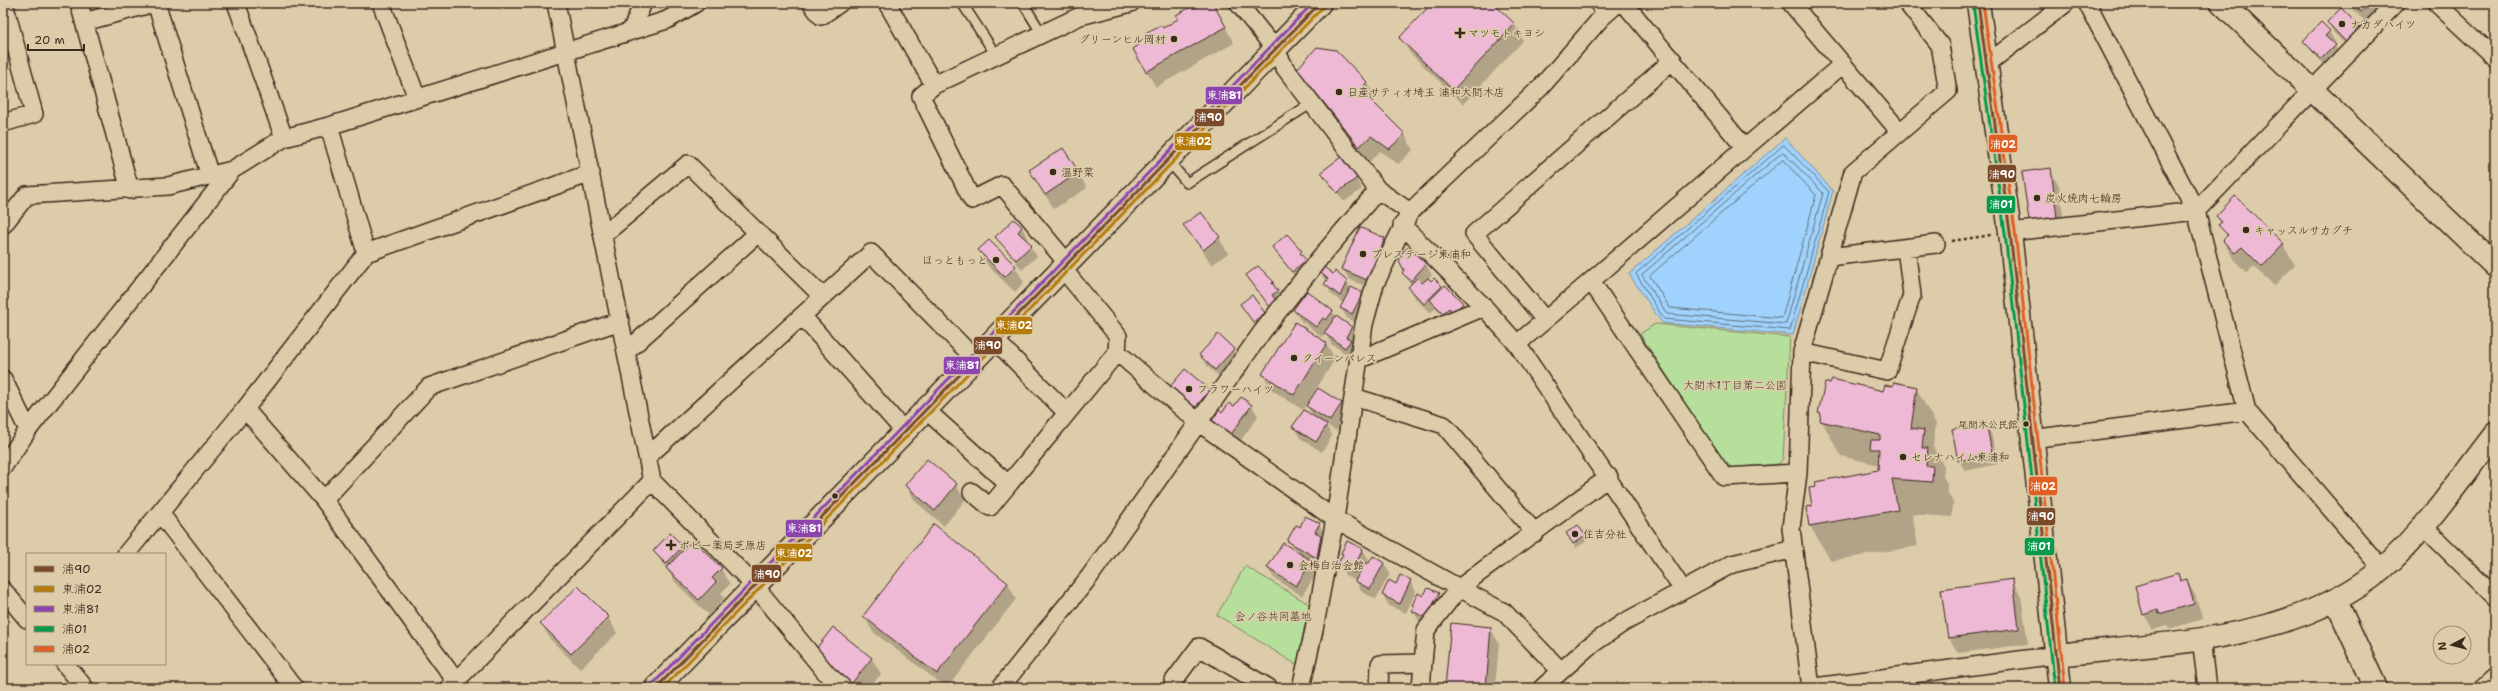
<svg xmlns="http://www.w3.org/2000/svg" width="2498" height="691" font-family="'Shantell Sans','Klee One',sans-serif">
<rect width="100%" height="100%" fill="#ddcca9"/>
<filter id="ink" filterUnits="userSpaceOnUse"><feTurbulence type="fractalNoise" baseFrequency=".025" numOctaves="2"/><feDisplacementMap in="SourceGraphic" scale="8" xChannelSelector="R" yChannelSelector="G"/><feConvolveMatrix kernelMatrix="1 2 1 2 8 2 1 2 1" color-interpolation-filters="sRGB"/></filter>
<g filter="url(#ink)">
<!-- green -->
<path fill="#b6df9c" stroke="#78845d" d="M1655 324 1790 337 1783 458 1779 464 1733 468 1722 460 1640 334Z
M1245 566 1309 604 1297 665 1217 615Z"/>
<!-- water -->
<path fill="#9fd3fd" stroke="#778fa4" d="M1785 138 1833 191 1793 335 1662 323 1629 274Z"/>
<!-- shadow -->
<path fill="#0003" d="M1212 3 1234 43 1156 87 1134 49 1194 10Z
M1434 3H1491L1515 25 1523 41 1463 104 1410 53 1401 38Z
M2046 3H2059L2051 10Z
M2346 3H2393L2370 26Z
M2328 22 2357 26 2363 36 2352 51 2334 33Z
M2329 31 2335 42 2333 44 2340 55 2328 68 2311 51 2305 41Z
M1298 69 1367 82 1376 98 1372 102 1405 135 1413 150 1398 164 1380 151 1369 162 1307 85Z
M1030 170 1078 172 1087 188 1054 209Z
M2050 170 2059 185 2065 233 2039 236 2030 221 2023 173Z
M1323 172 1356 178 1362 189 1344 202Z
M2235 197 2283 245 2295 265 2274 286 2254 266 2247 273 2235 261 2223 241 2227 237 2217 216Z
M1014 220 1022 228 1028 238 1026 241 1037 256 1022 270 997 237Z
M1185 225 1219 238 1228 253 1212 265Z
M1287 235 1307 262 1299 282 1273 247Z
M1384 239 1390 250 1373 290 1349 279 1343 269Z
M989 241 1015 267 1024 282 1015 292 988 266 979 250Z
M1408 248 1426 265 1432 275 1428 279 1441 287 1462 304 1468 314 1450 323 1436 308 1430 313 1415 298 1409 287 1411 285 1403 273 1405 270Z
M1321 272 1333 275 1335 273 1347 282 1351 289 1362 294 1368 304 1358 324 1347 318 1341 308 1343 303 1331 294Z
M1247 276 1273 282 1283 302 1277 316Z
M1307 292 1352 328 1358 338 1351 357 1331 344 1325 333 1322 337 1300 320 1294 310Z
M1252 297 1270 324 1260 332 1241 305Z
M1326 343 1335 359 1303 410 1272 390 1263 374Z
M1233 350 1239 360 1222 379 1207 366 1201 355Z
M1185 370 1209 391 1215 401 1199 420 1175 399Z
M1916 388 1936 424 1933 447 1944 466 1943 476 1947 484V491L1953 503 1952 517 1912 514 1918 546 1831 561 1810 526 1807 508 1813 507 1879 471V465L1841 456 1821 420 1820 412 1884 392Z
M1241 398 1252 406 1258 416 1237 446 1218 433 1223 414 1234 408Z
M1341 404 1347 414 1336 431 1325 424 1332 436 1322 452 1300 438 1294 427 1314 418 1307 406Z
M1985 423 1991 433 1998 464 1965 471 1959 460Z
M906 485H956L965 500 944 526 915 501Z
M1319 524 1325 534 1322 539 1327 547 1322 567 1310 560 1317 572 1302 596 1274 578 1268 568 1295 551 1289 541 1300 528Z
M1578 526 1587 541 1576 548 1570 538Z
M1348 542 1363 550 1369 560 1366 564 1384 563 1390 574 1376 599 1362 592 1356 581 1345 575 1339 564Z
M682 546 685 550 721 569 730 584 721 593 724 598 709 615 676 583 654 551Z
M2178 574 2182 581 2186 580 2195 595 2203 619 2169 629 2167 626 2153 630 2144 614Z
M2012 580 2021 596 2028 644 1958 653 1949 638 1942 590Z
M1410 581 1416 591 1406 613 1389 606 1383 595 1397 585Z
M1008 583 1016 599 947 688 873 632 864 616Z
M1438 594 1444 604 1432 628 1419 621 1413 610V605L1424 597Z
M608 617 617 633 580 669 550 639 541 623Z
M834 628 872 659 881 674 869 688H846Z
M1490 628 1499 643 1495 688H1446Z"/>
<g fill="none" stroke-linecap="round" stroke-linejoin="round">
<!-- shore -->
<path stroke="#636e77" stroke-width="1" d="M1784 145 1829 192 1790 330 1664 319 1636 274Z
M1783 152 1823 193 1786 324 1667 314 1642 275Z
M1783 160 1816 195 1782 318 1670 308 1650 276Z"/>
</g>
<!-- building -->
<path fill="#eeb9d4" stroke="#3b2a1e" d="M1203 3 1205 6 1213 3 1226 27 1146 72 1133 49 1139 45 1138 42 1147 37 1145 33 1161 25 1163 28 1178 19 1176 15 1193 6 1194 8Z
M1432 3H1493L1515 24 1453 90 1399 38Z
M2352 3H2370L2361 12Z
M2341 8 2358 25 2354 28 2357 31 2346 42 2327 22Z
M2321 22 2330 31 2325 36 2335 45 2321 59 2303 41Z
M1317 47 1336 50 1367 82 1361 90 1405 134 1389 149 1371 136 1359 147 1297 69Z
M1063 148 1079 172 1045 195 1029 170Z
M1341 157 1357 178 1337 193 1321 172Z
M2051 168 2057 218 2029 221 2022 172Z
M2235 196 2284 244 2262 267 2242 247 2235 253 2222 240 2228 235 2218 225 2222 222 2216 216Z
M1201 212 1220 237 1203 250 1183 225Z
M1014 219 1022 227 1018 232 1032 245 1016 260 995 237Z
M1360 227 1385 238 1367 280 1341 269Z
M1287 234 1302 251 1300 253 1306 260 1292 272 1272 247Z
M989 240 1016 266 1005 277 978 250Z
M1408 247 1426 264 1411 281 1402 273 1404 270 1399 261 1403 256 1401 254Z
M1258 266 1274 282 1272 283 1278 291 1272 295 1277 302 1270 307 1246 275Z
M1324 267 1333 274 1335 271 1347 281 1340 296 1324 284 1328 279 1320 272Z
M1417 278 1422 283 1428 278 1431 281 1434 278 1442 286 1424 304 1408 287Z
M1445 285 1463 303 1454 313 1449 308 1443 313 1430 300Z
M1351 287 1363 293 1352 314 1340 308Z
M1307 291 1333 311 1326 320 1323 318 1316 327 1293 310Z
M1252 295 1265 313 1253 322 1240 304Z
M1336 316 1352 327 1346 337 1351 340 1345 348 1324 333Z
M1295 322 1327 343 1294 395 1262 374Z
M1218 334 1234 349 1215 370 1199 355Z
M1185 369 1210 390 1193 410 1168 389Z
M1832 379 1883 391 1885 385 1893 386 1894 382 1917 387 1911 428 1924 430 1922 448H1928L1926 466H1933L1932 482 1892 479 1898 510 1809 526 1806 507 1812 506 1809 488 1816 487 1815 482 1878 470 1879 449H1870L1871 440H1880V435L1820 421 1821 414 1818 413 1825 383H1830Z
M1318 388 1342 403 1330 421 1306 406Z
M1241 397 1252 405 1230 436 1211 422 1219 410 1222 413 1229 403 1234 406Z
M1304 410 1327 425 1316 442 1292 427Z
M1986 422 1992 453 1958 461 1952 429Z
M927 459 957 484 935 511 905 485Z
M1305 516 1320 523 1315 532 1321 535 1317 558 1287 541 1296 525 1300 527Z
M934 524 1008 583 937 674 863 616Z
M1578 525 1585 535 1573 544 1566 533Z
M670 533 683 546 666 564 653 551Z
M693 540 722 568 712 578 716 582 699 600 666 568Z
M1347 541 1363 549 1357 561 1360 562 1354 573 1338 564 1343 554 1341 553Z
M1283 543 1312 561 1296 586 1267 568Z
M1373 556 1384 563 1370 589 1355 581 1365 563H1369Z
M2178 573 2180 581 2187 579 2194 604 2159 614 2158 610 2143 615 2135 586Z
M1400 575 1411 580 1400 604 1382 595 1389 580 1396 584Z
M2013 579 2019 629 1948 638 1941 589Z
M578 586 609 617 571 654 540 623Z
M1428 588 1439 593 1426 618 1412 611 1414 606 1412 605 1418 593 1423 596Z
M1451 623 1491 627 1486 688H1445Z
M833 627 872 658 851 684 812 654Z"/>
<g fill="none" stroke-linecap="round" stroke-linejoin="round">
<!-- lane casing -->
<g stroke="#3b2a1e" stroke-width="12">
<path id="lane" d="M962 3 996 55
M1023 3 1042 34
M1594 3 1602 17
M1168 160 1187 183 1312 103"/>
</g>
<!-- street casing -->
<g stroke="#3b2a1e" stroke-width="20">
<path id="street" d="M79 3 130 190
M156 3 210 176
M236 3 284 138
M381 3 417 98
M556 3 652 481 755 586 827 674 843 688
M811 3 821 16 840 3
M887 3 934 85
M1238 3 1275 49 1285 68 1378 190 1410 212
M1624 3 1745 148 1591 281 1724 477 1798 473 1791 528 1811 688
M1791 3 1900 132
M2087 3 2196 211 2247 411 2382 569
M2436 3 2495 58
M84 22 154 3
M631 31 643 3
M1987 64 2066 3
M3 123 34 114 4 3
M329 126 366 253
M1745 148 1843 64
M3 225 27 195 168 186 232 170 284 138 329 126 667 20 696 3
M1402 225 1484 307 1517 344 1683 590
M2010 232 2196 211 2396 3
M603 235 688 164 823 297
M1829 257 1936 244
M1068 264 1002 185 972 200 921 96 934 85 1080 16 1131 3
M802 316 905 432
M1545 320 1474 234 1673 60
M994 339 1067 413
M1517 344 1591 281
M626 352 758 233
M1117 352 1198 422 1335 519 1459 588 1426 630 1423 663 1380 664 1379 688
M1802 352 1887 371 1912 295 1906 248
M1358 360 1484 307
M3 379 28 430
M1354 397 1444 425 1535 533
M245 409 324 500 461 688
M926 410 1008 484
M2031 439 2247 411
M647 457 871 253 975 359
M3 467 28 430 232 170
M1798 473 1802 352 1853 172 1948 91 1940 45 1907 3
M972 492 990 507 1117 352 1118 336 1063 269
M324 500 429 387 620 321
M160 513 294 688
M2423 526 2495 597
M126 554 245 409 366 253 591 173
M3 590 27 619
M2201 638 2207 688
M65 664 85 688
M1560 670 1504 612 1459 588 1609 477
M1173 682 1199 647 1269 688
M449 688 652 481
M1000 688 1090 576 1262 332 1319 259 1378 190
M1301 688 1314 630 1335 519 1364 324 1375 284 1410 212 1541 87 1602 17 1618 3
M1421 688 1423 663
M1542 688 1588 647 1623 623 1732 564 1794 549
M1807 688 2057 655
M2483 688 2495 677"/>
</g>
<!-- secondary casing -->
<g stroke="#3b2a1e" stroke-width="25">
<path id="secondary" d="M2222 3 2495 266
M2336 601 2376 688
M2057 655C2165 642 2294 643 2382 569 2426 531 2459 480 2495 434
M656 688 1320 3"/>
</g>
<!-- highway casing -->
<g stroke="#3b2a1e" stroke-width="25">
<path id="highway" d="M1978 3 2010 232 2060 688"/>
</g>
<!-- path -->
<path stroke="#3b2a1e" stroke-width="2.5" stroke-dasharray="3 3" stroke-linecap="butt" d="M1952 241 1991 235"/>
<!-- lane -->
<use href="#lane" stroke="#ddcca9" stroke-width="9"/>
<!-- street -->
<use href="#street" stroke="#ddcca9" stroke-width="17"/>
<!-- secondary -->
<use href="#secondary" stroke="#ddcca9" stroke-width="22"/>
<!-- highway -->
<use href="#highway" stroke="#ddcca9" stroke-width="22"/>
<!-- bus-1 casing -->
<g stroke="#ddcca9" stroke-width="6">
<path id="bus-1" d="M1978 3 2010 232 2060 688
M656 688 1320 3"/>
</g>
<!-- bus-2 casing -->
<g stroke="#ddcca9" stroke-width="6">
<path id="bus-2" d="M663 688 1324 6"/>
</g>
<!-- bus-3 casing -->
<g stroke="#ddcca9" stroke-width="6">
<path id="bus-3" d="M652 685 1313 3"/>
</g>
<!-- bus-4 casing -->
<g stroke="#ddcca9" stroke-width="6">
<path id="bus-4" d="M1973 4 2005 233 2055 688"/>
</g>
<!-- bus-5 casing -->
<g stroke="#ddcca9" stroke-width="6">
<path id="bus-5" d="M1983 3 2015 231 2065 687"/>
</g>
<!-- bus-1 -->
<use href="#bus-1" stroke="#7a4b2a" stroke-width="3"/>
<!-- bus-2 -->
<use href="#bus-2" stroke="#b57b0a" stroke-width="3"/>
<!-- bus-3 -->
<use href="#bus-3" stroke="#8e44ad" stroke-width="3"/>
<!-- bus-4 -->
<use href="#bus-4" stroke="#069a4c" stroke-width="3"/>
<!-- bus-5 -->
<use href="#bus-5" stroke="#e05f22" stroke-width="3"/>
</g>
</g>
<!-- markers -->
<g fill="#3b2a1e" stroke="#ddcca9" stroke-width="1.5">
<circle cx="2342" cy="24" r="4"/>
<path d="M1458 27h4v4h4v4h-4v4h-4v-4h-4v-4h4z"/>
<circle cx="1174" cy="39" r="4"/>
<circle cx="1339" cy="92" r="4"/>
<circle cx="1053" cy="172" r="4"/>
<circle cx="2037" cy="198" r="4"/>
<circle cx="2246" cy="230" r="4"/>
<circle cx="1363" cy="254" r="4"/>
<circle cx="996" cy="260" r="4"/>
<circle cx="1294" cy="358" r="4"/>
<circle cx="1189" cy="389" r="4"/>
<circle cx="2026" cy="424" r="3.5"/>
<circle cx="1903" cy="457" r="4"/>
<circle cx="835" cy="496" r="3.5"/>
<circle cx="1575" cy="534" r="4"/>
<path d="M669 539h4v4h4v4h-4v4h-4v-4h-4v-4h4z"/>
<circle cx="1290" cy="565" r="4"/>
</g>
<g text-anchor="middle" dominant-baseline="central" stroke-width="3.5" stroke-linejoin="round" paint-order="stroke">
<!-- bus labels -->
<g font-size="10" fill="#3b2a1e" stroke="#ddcca9" text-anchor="end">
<text x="2018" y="424">尾間木公民館</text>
</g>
<!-- poi labels -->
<g font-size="11" fill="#3b2a1e" stroke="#ddcca9" text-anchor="start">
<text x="2350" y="24">ナカダハイツ</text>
<text x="1468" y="33">マツモトキヨシ</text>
<text x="1166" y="39" text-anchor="end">グリーンヒル岡村</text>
<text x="1347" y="92">日産サティオ埼玉 浦和大間木店</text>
<text x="1061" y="172">温野菜</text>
<text x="2045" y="198">炭火焼肉七輪房</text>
<text x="2254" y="230">キャッスルサカグチ</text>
<text x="1371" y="254">プレステージ東浦和</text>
<text x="988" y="260" text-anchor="end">ほっともっと</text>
<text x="1302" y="358">クイーンパレス</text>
<text x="1197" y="389">フラワーハイツ</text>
<text x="1911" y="457">セレナハイム東浦和</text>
<text x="1583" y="534">住吉分社</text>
<text x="679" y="545">ポピー薬局芝原店</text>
<text x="1298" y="565">会梅自治会館</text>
</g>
<!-- park labels -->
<g font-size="11" fill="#473c2b" stroke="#ddcca9">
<text x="1735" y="385">大間木1丁目第二公園</text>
<text x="1273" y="616">会ノ谷共同墓地</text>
</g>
</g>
<g stroke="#ddcca9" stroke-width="1.5">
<rect x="1205" y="86" width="38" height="19" rx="4" fill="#8e44ad"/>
<rect x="1194" y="108" width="31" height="19" rx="4" fill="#7a4b2a"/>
<rect x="1174" y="132" width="38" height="19" rx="4" fill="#b57b0a"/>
<rect x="1988" y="134" width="30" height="19" rx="4" fill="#e05f22"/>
<rect x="1987" y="164" width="30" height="19" rx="4" fill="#7a4b2a"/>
<rect x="1986" y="195" width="30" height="19" rx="4" fill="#069a4c"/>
<rect x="995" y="316" width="38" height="19" rx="4" fill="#b57b0a"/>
<rect x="973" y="336" width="30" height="19" rx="4" fill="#7a4b2a"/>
<rect x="943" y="356" width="38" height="19" rx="4" fill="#8e44ad"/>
<rect x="2028" y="476" width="30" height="20" rx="4" fill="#e05f22"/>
<rect x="2026" y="507" width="30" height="19" rx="4" fill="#7a4b2a"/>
<rect x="785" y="519" width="38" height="19" rx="4" fill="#8e44ad"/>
<rect x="2024" y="537" width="31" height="19" rx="4" fill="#069a4c"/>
<rect x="775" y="543" width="38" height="19" rx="4" fill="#b57b0a"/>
<rect x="751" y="564" width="31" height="19" rx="4" fill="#7a4b2a"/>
</g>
<g font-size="11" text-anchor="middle" font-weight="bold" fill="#fff">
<text x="1224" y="99">東浦81</text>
<text x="1209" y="121">浦90</text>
<text x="1193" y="145">東浦02</text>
<text x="2003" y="148">浦02</text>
<text x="2002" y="178">浦90</text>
<text x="2001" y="208">浦01</text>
<text x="1014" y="329">東浦02</text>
<text x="988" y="349">浦90</text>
<text x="962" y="369">東浦81</text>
<text x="2043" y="490">浦02</text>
<text x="2041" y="520">浦90</text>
<text x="804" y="532">東浦81</text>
<text x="2039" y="550">浦01</text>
<text x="794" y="557">東浦02</text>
<text x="767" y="578">浦90</text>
</g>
<!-- margin -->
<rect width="2498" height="691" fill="none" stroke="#ddcca9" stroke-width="16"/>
<rect x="8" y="8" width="2482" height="675" fill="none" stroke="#3b2a1e" stroke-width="1.5" filter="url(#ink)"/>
<!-- legend -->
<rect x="26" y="553" width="140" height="112" fill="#ddcca9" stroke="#9c8b71"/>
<rect x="34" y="566" width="20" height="6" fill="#7a4b2a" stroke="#9c8b71"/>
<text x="62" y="573" font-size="12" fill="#3b2a1e">浦90</text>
<rect x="34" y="586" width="20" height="6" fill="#b57b0a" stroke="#9c8b71"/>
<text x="62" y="593" font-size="12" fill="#3b2a1e">東浦02</text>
<rect x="34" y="606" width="20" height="6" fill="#8e44ad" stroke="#9c8b71"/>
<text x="62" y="613" font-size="12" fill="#3b2a1e">東浦81</text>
<rect x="34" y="626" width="20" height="6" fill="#069a4c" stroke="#9c8b71"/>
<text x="62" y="633" font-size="12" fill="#3b2a1e">浦01</text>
<rect x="34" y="646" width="20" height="6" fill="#e05f22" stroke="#9c8b71"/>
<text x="62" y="653" font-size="12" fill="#3b2a1e">浦02</text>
<!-- north arrow -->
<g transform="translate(2452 645) rotate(263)"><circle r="19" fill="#ddcca9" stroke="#9c8b71"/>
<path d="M0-3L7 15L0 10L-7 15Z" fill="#3b2a1e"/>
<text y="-6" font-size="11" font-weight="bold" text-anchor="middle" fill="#3b2a1e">N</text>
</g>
<!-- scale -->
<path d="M28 44v6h56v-6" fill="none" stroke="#3b2a1e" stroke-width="2"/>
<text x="34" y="44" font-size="12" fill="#3b2a1e" stroke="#ddcca9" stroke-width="3" paint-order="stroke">20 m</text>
</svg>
